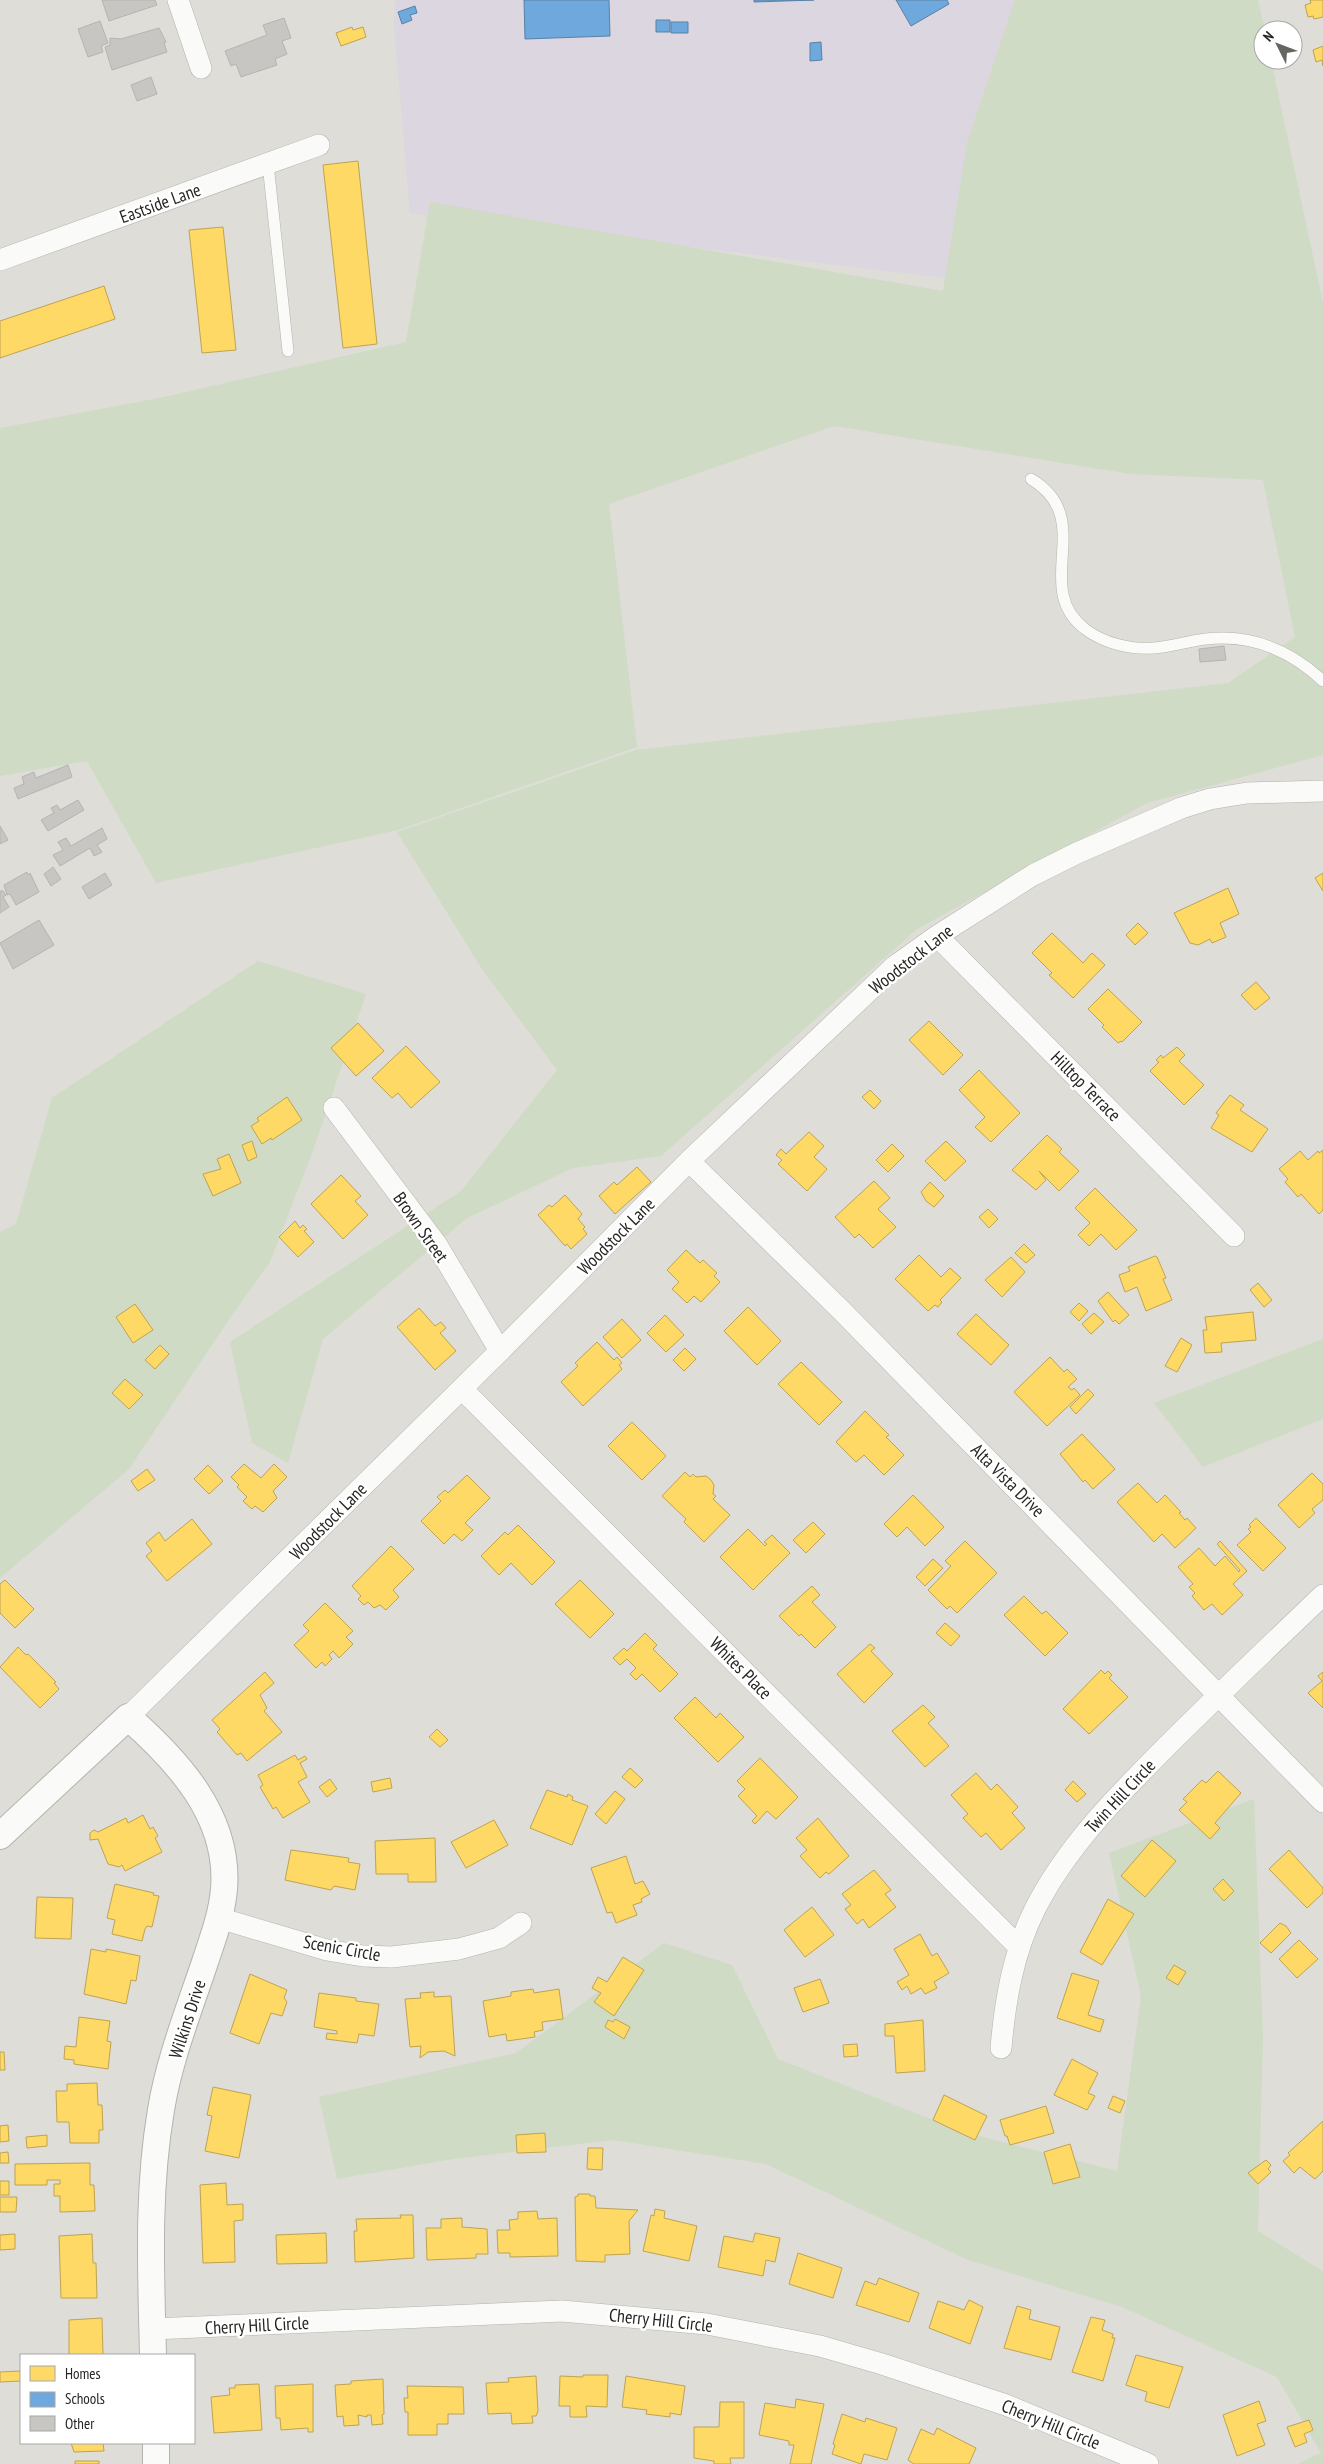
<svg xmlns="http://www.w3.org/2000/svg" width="1323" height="2464" font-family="'PT Sans Narrow',sans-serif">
<rect width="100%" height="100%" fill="#deddd7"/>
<!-- education -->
<path fill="#dbd6df" d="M395 0H1224L1095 296 410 213 394 26Z"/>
<!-- green -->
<path fill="#cfdbc4" d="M1015 0H1258L1265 30 1263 60H1271L1323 303V755L1147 803 917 929 661 1156 573 1168 467 1218 323 1339 288 1463 252 1443 230 1342 461 1191 557 1070 482 969 397 832 636 750 1228 683 1295 637 1263 480 1131 474 834 426 609 504 637 747 398 830 156 883 87 761 0 776V428L164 397 406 342 430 202 943 291 967 143Z
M258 961 366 994 315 1145 270 1262 232 1315 129 1469 0 1578V1232L16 1224 52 1098Z
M1323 1339V1419L1203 1467 1154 1403Z
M1254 1799 1263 2037 1258 2231 1323 2271V2464H1298L1321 2453 1277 2377 1122 2307 968 2260 766 2164 613 2140 453 2159 337 2179 319 2097 516 2053 664 1943 732 1965 778 2059 963 2132 1117 2171 1141 1996 1109 1853Z"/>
<!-- homes -->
<path fill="#ffd966" stroke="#bea352" d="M1310 0H1323V17L1314 19 1313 16 1308 17 1305 5 1311 3Z
M352 27 353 30 363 27 366 37 341 46 336 33Z
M1323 46V66L1322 60 1316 62 1313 50Z
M358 161 377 344 343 348 323 165Z
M223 227 236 350 202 353 189 230Z
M104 286 115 319 0 358V321Z
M1323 873V891L1315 878Z
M1228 888 1239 914 1220 923 1226 937 1212 943 1210 939 1198 945 1190 943 1174 913Z
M1138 923 1148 933 1135 945 1126 935Z
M1052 933 1083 963 1092 953 1105 965 1073 998 1049 975 1052 973 1032 953Z
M1256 982 1270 998 1255 1010 1241 995Z
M1108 989 1142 1022 1122 1042 1121 1041 1118 1043 1102 1027 1104 1025 1088 1009Z
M929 1021 963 1055 943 1075 909 1040Z
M358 1023 384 1051 356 1076 331 1048Z
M406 1046 440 1082 411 1108 398 1093 392 1098 372 1078Z
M1177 1047 1185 1055 1179 1061 1204 1085 1184 1105 1150 1071 1159 1062 1156 1060 1161 1055 1163 1058Z
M979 1070 1020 1113 991 1142 975 1127 985 1117 959 1090Z
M870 1090 881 1101 874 1109 862 1097Z
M1230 1095 1244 1105 1240 1110 1268 1129 1252 1152 1211 1128 1219 1115 1216 1113Z
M287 1097 302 1120 272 1140 271 1138 262 1144 251 1126 259 1121 257 1118Z
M809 1132 824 1146 814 1157 827 1169 807 1191 778 1164 782 1160 776 1155 781 1149 786 1154Z
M1047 1135 1062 1149 1059 1152 1079 1171 1059 1191 1039 1171 1046 1180 1036 1190 1012 1170Z
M252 1141 257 1157 248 1161 242 1145Z
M946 1141 966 1161 945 1181 925 1161Z
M892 1144 904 1156 888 1172 876 1160Z
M1323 1150V1210L1319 1214 1301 1194 1298 1197 1285 1182 1288 1179 1279 1169 1300 1151 1308 1160 1318 1151 1319 1153Z
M229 1154 241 1183 213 1196 203 1174 221 1169 217 1159Z
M637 1167 651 1182 615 1214 599 1196 614 1182 617 1185Z
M341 1175 361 1196 355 1201 368 1215 343 1239 311 1204Z
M874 1181 890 1198 878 1209 896 1227 873 1248 859 1234 855 1238 835 1217Z
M930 1182 944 1196 934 1207 926 1201 921 1192Z
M1095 1188 1137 1230 1116 1250 1101 1234 1089 1246 1078 1235 1090 1223 1075 1208Z
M565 1195 582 1214 578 1219 585 1227 583 1229 587 1234 571 1249 567 1244 565 1246 538 1215 549 1205 552 1207Z
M988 1209 998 1219 989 1228 979 1217Z
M295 1221 300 1228 303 1225 307 1229 304 1231 314 1242 298 1257 279 1237Z
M1024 1244 1035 1255 1026 1263 1015 1253Z
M686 1250 700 1263 703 1260 717 1273 714 1276 720 1282 701 1302 694 1296 687 1303 672 1289 679 1282 667 1270Z
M919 1255 941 1277 950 1268 961 1278 940 1300 942 1302 938 1307 935 1305 928 1311 895 1279Z
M1155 1256 1157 1257 1166 1278 1163 1279 1172 1300 1146 1311 1137 1287 1125 1292 1119 1275 1130 1271 1128 1267Z
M1011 1257 1025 1272 1002 1297 985 1280Z
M1258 1283 1272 1300 1264 1307 1250 1290Z
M1108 1292 1129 1315 1119 1324 1115 1320 1113 1322 1098 1301Z
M1079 1303 1088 1311 1079 1321 1070 1312Z
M135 1304 153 1330 133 1343 116 1317Z
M748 1307 781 1341 757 1365 724 1331Z
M419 1308 435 1326 441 1322 446 1328 440 1333 456 1351 435 1370 397 1327Z
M1253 1312 1256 1340 1221 1343 1222 1352 1205 1353 1203 1330H1207L1205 1317Z
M1094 1313 1104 1322 1091 1334 1082 1324Z
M976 1314 1009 1345 991 1365 957 1334Z
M665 1315 684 1335 666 1352 647 1333Z
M622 1319 641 1340 622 1358 603 1337Z
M1181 1338 1192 1345 1177 1372 1165 1366Z
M597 1342 614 1360 617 1357 622 1363 619 1365 622 1369 583 1406 561 1382 578 1366 575 1363Z
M160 1345 169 1354 155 1369 145 1360Z
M685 1348 696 1359 684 1371 673 1360Z
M1050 1357 1064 1372 1067 1369 1077 1379 1068 1387 1072 1390 1074 1388 1080 1395 1047 1426 1014 1392Z
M801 1362 842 1402 819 1425 778 1384Z
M125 1379 143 1395 129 1409 112 1393Z
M1088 1389 1094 1395 1076 1414 1070 1407Z
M865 1411 889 1435 886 1437 904 1455 884 1475 864 1455 856 1462 836 1442Z
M632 1422 666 1456 642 1480 608 1446Z
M1082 1434 1115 1469 1093 1489 1085 1480 1083 1482 1060 1454Z
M244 1464 261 1478 274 1464 287 1477 273 1491 277 1498 263 1512 255 1506 252 1509 243 1501 247 1497 237 1487 239 1485 231 1477Z
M208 1465 223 1481 209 1494 194 1479Z
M147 1469 155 1480 138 1491 131 1481Z
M685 1472 690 1477 693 1474 696 1477 706 1476 711 1480 714 1485 713 1494 716 1496 713 1499 730 1515 704 1542 684 1522 686 1519 662 1496Z
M1312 1473 1323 1484V1500L1312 1509 1315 1513 1299 1528 1278 1505Z
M467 1475 490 1498 465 1523 473 1530 462 1541 454 1534 444 1544 421 1521 441 1501 437 1497 445 1490 448 1493Z
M1138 1483 1157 1503 1165 1495 1181 1512 1179 1513 1185 1520 1187 1518 1196 1528 1175 1548 1162 1534 1154 1542 1117 1502Z
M913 1495 944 1527 925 1546 907 1527 897 1537 884 1524Z
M1256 1518 1286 1548 1263 1571 1237 1545 1251 1532 1248 1529 1251 1527 1249 1525Z
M192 1519 212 1544 167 1581 146 1556 152 1551 146 1543 159 1532 165 1541Z
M813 1522 825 1534 806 1553 793 1540Z
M518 1525 555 1562 532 1585 511 1563 499 1575 481 1556 505 1532 508 1535Z
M748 1529 765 1546 767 1544 764 1542 772 1535 790 1553 753 1590 720 1557Z
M965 1541 997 1573 957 1613 950 1606 947 1609 928 1590 951 1566 945 1561Z
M1220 1541 1247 1571 1233 1584 1243 1595 1222 1615 1212 1604 1204 1610 1192 1596 1195 1593 1189 1587 1193 1584 1178 1567 1199 1548 1215 1566 1225 1556 1239 1572 1240 1570 1217 1544Z
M391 1546 414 1569 393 1590 399 1597 386 1610 380 1605 374 1608 368 1602 364 1605 358 1599 361 1596 352 1586Z
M933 1559 943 1568 925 1586 916 1577Z
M5 1580 34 1609 15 1628 0 1613V1584Z
M580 1580 614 1614 590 1638 555 1604Z
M812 1586 820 1595 812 1602 836 1627 815 1648 801 1634 799 1636 779 1616Z
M1024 1596 1042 1614 1046 1611 1068 1633 1045 1656 1004 1615Z
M325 1603 353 1631 346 1637 353 1644 339 1658 333 1651 329 1655 332 1659 325 1666 322 1662 316 1668 294 1645 309 1631 303 1625Z
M945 1623 960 1636 951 1646 936 1633Z
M645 1633 657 1645 653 1649 678 1674 660 1692 642 1674 636 1680 630 1674 636 1668 627 1659 620 1665 613 1658 624 1648 627 1651Z
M870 1644 875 1648 871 1651 893 1674 864 1703 837 1674Z
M18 1647 26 1655 28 1654 56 1682 54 1683 59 1689 40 1708 0 1667Z
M1101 1670 1105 1674 1108 1671 1112 1675 1109 1678 1128 1697 1089 1734 1063 1709Z
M265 1672 274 1683 260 1695 267 1708 264 1711 282 1732 247 1761 241 1753 237 1755 217 1732 220 1729 212 1720Z
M1323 1672V1708L1308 1693 1322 1681 1318 1676Z
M695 1697 716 1718 720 1713 744 1737 718 1762 674 1718Z
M923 1705 935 1717 928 1723 949 1746 925 1767 892 1731Z
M437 1729 448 1740 440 1747 429 1737Z
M295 1755 298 1760 305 1756 307 1759 300 1763 307 1777 298 1782 310 1802 283 1818 276 1807 273 1809 260 1787 263 1785 258 1775Z
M760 1758 798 1797 776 1819 767 1811 755 1824 752 1821 757 1816 738 1796 745 1789 737 1781Z
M630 1768 643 1780 635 1788 622 1777Z
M1218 1771 1241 1793 1215 1823 1220 1828 1210 1839 1179 1810 1187 1802 1183 1799 1202 1780 1206 1783Z
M976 1773 991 1790 997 1784 1018 1807 1012 1813 1025 1828 1001 1850 986 1833 981 1837 963 1818 968 1814 951 1795Z
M390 1778 392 1788 373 1792 371 1782Z
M330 1779 337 1789 327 1797 319 1787Z
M1073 1781 1086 1794 1077 1802 1065 1790Z
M547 1790 567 1797 568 1794 573 1797 572 1800 588 1806 572 1845 530 1828Z
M615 1791 625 1799 606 1824 595 1814Z
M143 1815 150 1829 153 1827 158 1836 155 1838 162 1852 125 1871 122 1865 119 1867 108 1864 98 1839 90 1840V1833L94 1830 98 1832 126 1818 128 1823Z
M818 1818 849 1856 829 1874 826 1872 820 1878 800 1856 807 1850 796 1838Z
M494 1820 508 1845 466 1868 451 1842Z
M435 1838 436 1882H408V1874H376L375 1841Z
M1152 1840 1176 1861 1145 1897 1121 1876Z
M291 1850 349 1858 348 1862 360 1864 355 1890 334 1886 331 1890 285 1880Z
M1289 1850 1323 1888V1893L1307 1908 1269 1869Z
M626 1856 635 1884 643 1881 650 1894 641 1899 642 1902 633 1905 637 1915 616 1923 612 1912 607 1913 591 1868Z
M874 1870 891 1890 885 1894 896 1907 869 1928 863 1919 857 1924 845 1909 851 1905 842 1894Z
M1223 1879 1234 1891 1224 1901 1213 1889Z
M115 1884 154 1893 153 1895 159 1896 152 1927 147 1926 145 1929 142 1941 112 1934 115 1920 107 1918Z
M37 1897 73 1898 71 1939 35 1938Z
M1108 1899 1134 1914 1102 1965 1080 1952Z
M812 1907 834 1935 805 1957 784 1930Z
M1280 1923 1286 1926 1291 1933 1271 1953 1260 1943Z
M920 1934 932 1956 937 1953 949 1973 934 1982 937 1988 925 1994 921 1988 911 1994 907 1986 902 1990 897 1982 909 1975 894 1949Z
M1299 1940 1318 1959 1297 1978 1279 1959Z
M91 1949 106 1952V1949L140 1956 136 1981 131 1980 126 2004 84 1994Z
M623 1957 644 1970 614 2016 594 2002 601 1993 592 1988 598 1977 607 1982Z
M1174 1965 1186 1972 1178 1985 1166 1978Z
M1072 1973 1099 1981 1088 2015 1104 2020 1100 2032 1057 2018Z
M250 1974 287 1990 284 1998 287 2002 282 2016 271 2013 259 2044 230 2033Z
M820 1979 829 2003 803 2012 794 1988Z
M533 1989 534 1993 559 1989 563 2019 542 2022 543 2030 534 2032 535 2037 507 2041 506 2034 489 2037 483 2001 511 1996V1992Z
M434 1992V1997L451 1996 455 2056 444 2051 428 2052 420 2058 421 2046 410 2047 405 1999 421 1998 420 1993Z
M319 1993 356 1998V2001L379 2004 374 2036 359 2034 357 2043 326 2039 327 2033 337 2034V2031L314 2027Z
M79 2017 110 2021 107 2041 111 2042 108 2069 74 2064V2060L64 2059 65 2046 76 2047Z
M615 2019 630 2027 624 2039 605 2027 608 2020 613 2022Z
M923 2020 925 2071 896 2073 894 2036H885V2024Z
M857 2044 858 2056 844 2057 843 2045Z
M0 2052H4L5 2070H0Z
M1072 2059 1098 2073 1088 2093 1095 2096 1087 2110 1054 2095Z
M97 2083 98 2105H102L103 2130H99V2143H70L69 2122H57L56 2091H67V2084Z
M213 2087 251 2095 239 2158 205 2151 212 2116 207 2115Z
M944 2095 987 2116 975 2140 933 2120Z
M1113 2096 1125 2101 1120 2113 1108 2108Z
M1046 2106 1054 2133 1010 2145 1007 2136H1005L1000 2120Z
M1323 2121V2171L1315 2179 1300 2167 1294 2173 1283 2161 1290 2155 1288 2153Z
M8 2125 9 2141 0 2142V2126Z
M545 2133 546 2152 517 2153 516 2135Z
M47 2135V2146L27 2148 26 2137Z
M1070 2144 1080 2177 1053 2184 1044 2152Z
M588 2148H603L602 2170 587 2169Z
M8 2152 9 2163H0V2153Z
M1266 2160 1271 2165 1268 2169 1271 2172 1258 2184 1248 2173Z
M90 2163V2185H94L95 2211 60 2212V2196H54V2184H60V2180H47V2185H15V2164Z
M0 2181H9V2195H0Z
M226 2183 227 2205 243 2204V2220L234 2221 235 2262 203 2263 200 2185Z
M578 2194H590V2196H595L596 2208 638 2210 629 2221 630 2254 605 2255V2262L576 2261 575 2197 578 2196Z
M0 2197H17L16 2212H0Z
M655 2209 665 2211 664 2218 697 2226 689 2261 643 2251 651 2215 654 2216Z
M537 2211 538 2219 557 2218 558 2256 510 2257V2253H498L497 2230H510L509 2220 518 2219V2212Z
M400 2215H413L414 2258 355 2262 354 2231H357L356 2219 401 2218Z
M462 2218V2227L487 2229 488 2254H476V2258L427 2260 426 2228H441V2219Z
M326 2233 327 2263 277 2264 276 2235Z
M755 2233 780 2238 775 2262 766 2260 763 2276 718 2267 724 2236 753 2242Z
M15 2234V2249L0 2250V2235Z
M92 2234 93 2263H96L97 2298H61L59 2236Z
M798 2253 842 2268 833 2298 789 2284Z
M879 2278 919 2293 909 2322 856 2305 865 2281 876 2285Z
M969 2300 983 2307 970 2344 929 2328 938 2301 964 2310Z
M1017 2306 1031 2310 1029 2319 1060 2327 1051 2360 1004 2348Z
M1091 2317 1105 2320 1102 2330 1113 2334 1112 2338H1115L1103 2381 1072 2372Z
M102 2318 103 2355H69V2320Z
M1136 2355 1183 2367 1169 2408 1145 2401 1147 2392 1126 2385Z
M21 2371V2381L0 2382V2372Z
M583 2375H608L607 2407 586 2406 587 2417H570V2406H559L560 2376 583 2377Z
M536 2376 538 2411 536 2416H532L533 2423 512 2424 511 2413 488 2414 486 2383 509 2382 508 2378Z
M626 2376 685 2386 681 2415 670 2413V2417L646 2414 647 2410 622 2407Z
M383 2379 384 2414 382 2415 383 2424 372 2425 371 2415H367V2417L358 2415 359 2425 344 2426 343 2416 337 2417 335 2385 351 2384V2381Z
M259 2384 262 2430 214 2433 211 2397 230 2395 229 2388H235V2385Z
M313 2384V2432H308V2428L281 2430 280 2418H276L275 2386Z
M407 2386 463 2387 464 2414H448V2424H437V2435H408V2412H405L404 2398H408Z
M796 2399 824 2404 811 2464H790L794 2445H789V2441L759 2435 765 2403 795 2408Z
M1259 2401 1266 2421 1257 2424 1265 2445 1237 2456 1223 2415Z
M720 2402H744V2458H730L731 2464H714V2461L694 2458V2427H719Z
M842 2414 865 2422 866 2418 897 2428 887 2460 864 2454 861 2464 832 2454 835 2445 833 2444Z
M1309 2420 1313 2430 1304 2434 1307 2442 1295 2447 1287 2427Z
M937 2428 976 2448 969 2464H914L908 2460 921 2429 934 2435Z
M71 2443H103L104 2451 74 2452Z
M75 2461H99V2464H75Z"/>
<!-- schools -->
<path fill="#6fa8dc" stroke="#5981a4" d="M524 0H609L610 36 525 39Z
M754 0H814L754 2Z
M896 0H947L949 4 911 26Z
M415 6 417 13 410 15 412 20 402 24 398 12Z
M656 20H670V32H656Z
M671 22H688V33H671Z
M821 42 822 60 810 61V43Z"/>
<!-- building -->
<path fill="#c7c6c2" stroke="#b5b4b0" d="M102 0H155L157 5 109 21Z
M284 18 291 38 282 41 287 54 275 59 277 65 241 77 236 64 231 66 225 51 267 35 263 25Z
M100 21 108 43 101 46 103 52 88 57 78 29Z
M159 28 166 42 164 43 167 52 112 70 105 47 110 45V38L121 39Z
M151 77 157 94 137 101 131 85Z
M1224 646 1226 660 1200 662 1199 649Z
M68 765 72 777 18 799 14 788 24 784 22 777 34 772 36 778Z
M78 800 84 810 48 831 41 820 54 813 51 808 57 805 60 810Z
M0 826 8 840 0 844Z
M102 828 107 839 97 845 102 852 94 856 90 848 60 866 53 855 63 850 58 842 66 838 71 846Z
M53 867 61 879 51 886 44 874Z
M27 872 28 875 30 873 39 892 16 905 10 894 7 895 4 885Z
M105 873 112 885 89 899 82 887Z
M0 891H3L6 895 3 897 9 907 0 913Z
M39 920 54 945 13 969 0 943Z"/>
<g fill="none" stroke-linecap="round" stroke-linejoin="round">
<!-- service casing -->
<g stroke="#b4b3af" stroke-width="12">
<path id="service" d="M268 164 288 351
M1031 479C1098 519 1030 587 1085 629 1103 643 1131 650 1154 648 1171 647 1188 641 1206 639 1252 634 1290 650 1323 681"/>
</g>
<!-- minor casing -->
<g stroke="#b4b3af" stroke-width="22">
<path id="minor" d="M178 0 201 68
M0 260 319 145
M937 936 1234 1236
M334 1108 437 1245 500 1351
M689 1161 842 1311 1323 1802
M462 1389 1019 1947
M128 1717 500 1351 689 1161 895 966 937 936 1033 875 1077 853 1181 808 1210 799 1247 793 1323 791
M219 1918 327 1950 363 1956 392 1957 459 1949 499 1938 521 1923
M1001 2048C1005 2001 1013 1953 1035 1909 1067 1846 1118 1795 1168 1745 1219 1694 1271 1645 1323 1595
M153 2329 562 2311 707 2324 820 2346 882 2364 1006 2405 1148 2464"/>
</g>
<!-- tertiary casing -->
<g stroke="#b4b3af" stroke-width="28">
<path id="tertiary" d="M0 1836 128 1717C178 1761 230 1817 224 1889 222 1914 213 1938 205 1962 189 2010 169 2060 161 2110 147 2192 151 2273 153 2355
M156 2443V2464"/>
</g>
<!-- service -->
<use href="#service" stroke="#fafaf9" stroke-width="11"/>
<!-- minor -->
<use href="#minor" stroke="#fafaf9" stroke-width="21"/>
<!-- tertiary -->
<use href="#tertiary" stroke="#fafaf9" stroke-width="26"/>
</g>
<g text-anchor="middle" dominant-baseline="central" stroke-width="5" stroke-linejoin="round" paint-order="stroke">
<!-- street labels -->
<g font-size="18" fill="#262522" stroke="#fff">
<text transform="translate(160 203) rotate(-20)">Eastside Lane</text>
<text transform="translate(911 959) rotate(-38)">Woodstock Lane</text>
<text transform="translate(1086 1086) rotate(45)">Hilltop Terrace</text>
<text transform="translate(421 1227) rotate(55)">Brown Street</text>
<text transform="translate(616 1236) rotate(-45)">Woodstock Lane</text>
<text transform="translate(1008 1480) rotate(45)">Alta Vista Drive</text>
<text transform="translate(328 1521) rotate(-45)">Woodstock Lane</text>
<text transform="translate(741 1668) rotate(45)">Whites Place</text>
<text transform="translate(1120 1796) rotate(-47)">Twin Hill Circle</text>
<text transform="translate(342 1948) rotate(10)">Scenic Circle</text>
<text transform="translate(187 2019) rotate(-72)">Wilkins Drive</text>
<text transform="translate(661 2320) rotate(6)">Cherry Hill Circle</text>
<text transform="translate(257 2325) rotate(-3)">Cherry Hill Circle</text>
<text transform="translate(1051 2424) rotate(22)">Cherry Hill Circle</text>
</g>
</g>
<!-- legend -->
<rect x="20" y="2354" width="175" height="90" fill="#ffffff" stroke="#a8a8a7"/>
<rect x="30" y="2366" width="25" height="15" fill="#ffd966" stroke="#a8a8a7"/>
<text x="65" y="2379" font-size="15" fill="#262522">Homes</text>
<rect x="30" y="2392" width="25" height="15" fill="#6fa8dc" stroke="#a8a8a7"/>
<text x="65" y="2404" font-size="15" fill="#262522">Schools</text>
<rect x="30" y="2416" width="25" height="15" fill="#c7c6c2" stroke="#a8a8a7"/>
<text x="65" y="2429" font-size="15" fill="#262522">Other</text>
<!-- north arrow -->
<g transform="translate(1278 45) rotate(312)"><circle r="24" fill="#ffffff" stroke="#a8a8a7"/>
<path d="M0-4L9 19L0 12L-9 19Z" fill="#666561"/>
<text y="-8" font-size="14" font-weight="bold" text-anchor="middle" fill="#262522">N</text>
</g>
</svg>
